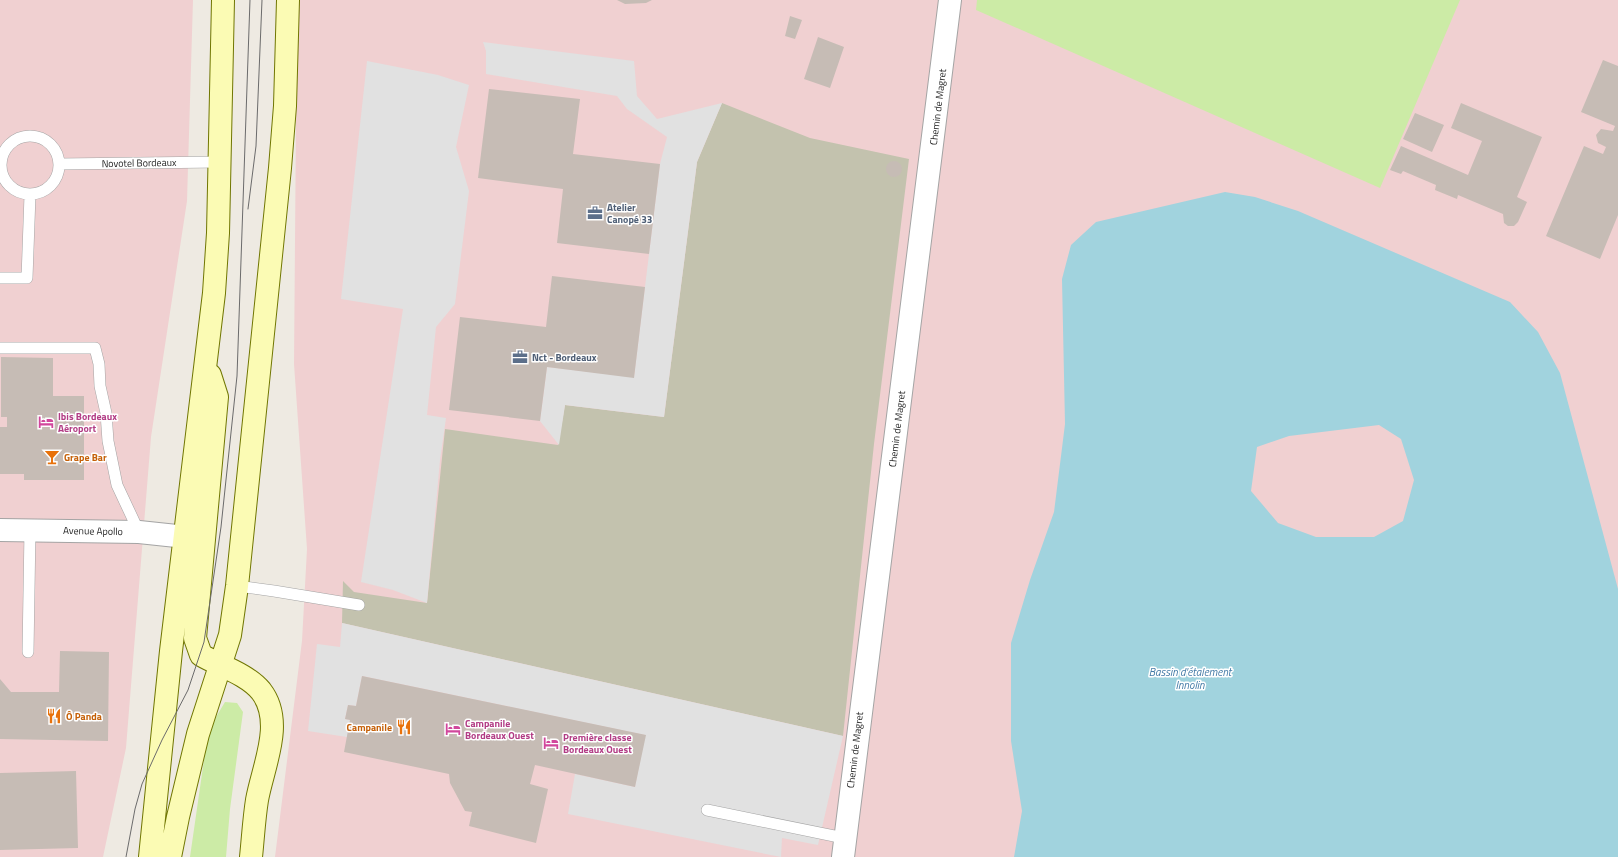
<svg xmlns="http://www.w3.org/2000/svg" width="1618" height="857" font-family="'Titillium Web',sans-serif">
<rect width="100%" height="100%" fill="#eeeae2"/>
<!-- commercial -->
<path fill="#f0d0d1" d="M0 0H193L187 201 151 437 126 748 103 857H0Z
M297 0H1618V857H275L302 641 307 549 294 364Z"/>
<!-- construction -->
<path fill="#c3c2ae" d="M722 103 810 138 909 159 874 444 843 736 342 623 343 581 354 592 427 603 445 429 558 445 565 405 664 417 697 162Z"/>
<!-- grass -->
<path fill="#cceba6" d="M977 0H1460L1380 188 976 10Z
M225 702 237 703 243 712 230 809 226 857H190L207 739 216 717Z"/>
<!-- parking -->
<path fill="#e1e1e1" d="M483 42 634 61 637 96 657 119 722 103 697 162 664 417 565 405 559 445 540 421 547 367 634 377 660 164 667 137 627 109 617 96 486 74V51Z
M367 61 438 75 469 85 456 147 469 191 455 304 436 327 427 415 446 418 440 460 427 603 393 590 361 582 403 309 341 299Z
M342 623 843 736 818 845 782 838 781 857 568 814 575 774 635 787 645 735 362 676 356 706 348 705 345 719 350 720 347 737 308 731 317 644 340 647Z"/>
<!-- water -->
<path fill="#a1d3de" fill-rule="evenodd" d="M1225 192 1255 197 1298 211 1510 302 1538 332 1560 373 1618 589V857H1014L1022 811 1011 741V643L1030 580 1054 512 1065 424 1062 279 1071 245 1096 222ZM1379 425 1401 439 1414 480 1403 521 1374 537H1316L1278 523 1251 491 1257 447 1289 436Z"/>
<!-- building -->
<path fill="#c6bcb5" d="M617 0H652L646 3 625 4Z
M790 16 802 20 795 39 785 36Z
M818 37 844 47 830 88 804 79Z
M1603 60 1618 66V215L1600 259 1546 236 1584 146 1603 154 1606 147 1598 143 1596 135 1601 129 1613 131 1615 126 1581 112Z
M489 89 580 99 573 154 660 164 649 254 557 243 563 189 478 178Z
M1461 103 1542 137 1517 197 1527 202 1518 222 1514 226H1508L1504 223 1503 214 1458 195 1457 199 1435 190 1436 185 1403 171 1401 174 1390 170 1401 146 1468 175 1482 141 1451 128Z
M1415 113 1444 125 1432 152 1403 139Z
M886 169a8 8 0 1 1 16 0a8 8 0 1 1-16 0Z
M552 276 645 287 634 378 547 367 540 421 449 410 460 317 546 327Z
M1 357 53 358V396H84V480H24V474H0V427H7V417H1Z
M60 651 109 652 108 741 0 739V679L11 692H59Z
M362 676 646 735 635 787 535 765 530 784 548 789 536 843 469 826 472 812 465 811 450 783 449 774 344 752 350 720 345 719 348 705 356 706Z
M76 771 78 848 0 850V773Z"/>
<g fill="none" stroke-linecap="round" stroke-linejoin="round">
<!-- lane casing -->
<g stroke="#a4a4a4" stroke-width="12">
<path id="lane" d="M1 165a29 29 0 1 1 58 0a29 29 0 1 1-58 0Z
M59 164 219 162
M0 278H27L30 195
M0 348H95L99 364 100 386 106 413 108 441 117 485 139 532
M237 586 274 591 359 605
M28 652 30 530
M707 810 844 838"/>
</g>
<!-- street casing -->
<g stroke="#a4a4a4" stroke-width="24">
<path id="street" d="M0 530 139 532 186 537
M843 857 950 0"/>
</g>
<!-- secondary casing -->
<g stroke="#707602" stroke-width="24">
<path id="secondary" d="M210 375 217 397 195 638 201 655C220 666 247 674 261 691 285 722 263 766 257 800 254 819 253 838 251 857
M150 857 171 651 214 293 218 233 223 0
M170 857 178 817 198 734 230 635 237 586 280 168 285 106 288 0"/>
</g>
<!-- lane -->
<use href="#lane" stroke="#fff" stroke-width="11"/>
<!-- street -->
<use href="#street" stroke="#fff" stroke-width="22"/>
<!-- secondary -->
<use href="#secondary" stroke="#fbfbb4" stroke-width="22"/>
<!-- tram -->
<path stroke="#6b6b6b" stroke-width="1" d="M248 209 256 146 262 0
M126 857 135 809 142 784 162 740 188 690 204 642 221 527 237 376 250 0"/>
</g>
<!-- icons -->
<defs>
<g id="office-bare" transform="scale(1.2)"><path d="M-6-3h4V-5.5h4V-3h4V5H-6ZM-1-4.5V-3h2v-1.5ZM-6 0V1H6V0Z" fill="#5c6f8a" stroke="#fff" stroke-width="2.5" paint-order="stroke"/></g>
<g id="hotel-bare" transform="scale(1.2)"><path d="M-6-4.5h1.5V1H6V5H4.5V3h-9V5H-6ZM-4 0a1.8 1.8 0 1 1 3.6 0ZM.5 0V-2.5h3Q6-2.5 6 0Z" fill="#d1479c" stroke="#fff" stroke-width="2.5" paint-order="stroke"/></g>
<g id="bar-bare" transform="scale(1.2)"><path d="M-6-5H6L.8 .8V4.5H3.5V6h-7V4.5H-.8V.8Z" fill="#e8710a" stroke="#fff" stroke-width="2.5" paint-order="stroke"/></g>
<g id="restaurant-bare" transform="scale(1.2)"><path d="M-5-6h1v4h1v-4h1v4h1v-4h1v5L-1.5 .5V6h-2V.5L-5-1ZM5-6V6H3V1.5H1.5Q1.5-4 5-6Z" fill="#e8710a" stroke="#fff" stroke-width="2.5" paint-order="stroke"/></g>
</defs>
<g fill-rule="evenodd">
<use href="#office-bare" x="595" y="213"/>
<use href="#office-bare" x="520" y="357"/>
<use href="#hotel-bare" x="46" y="422"/>
<use href="#bar-bare" x="52" y="457"/>
<use href="#restaurant-bare" x="54" y="716"/>
<use href="#restaurant-bare" x="404" y="727"/>
<use href="#hotel-bare" x="453" y="729"/>
<use href="#hotel-bare" x="551" y="743"/>
</g>
<g text-anchor="middle" dominant-baseline="central" stroke-width="3" stroke-linejoin="round" paint-order="stroke">
<!-- street labels -->
<g font-size="10" fill="#1d1d1d" stroke="#fff">
<text transform="translate(938 107) rotate(-83)">Chemin de Magret</text>
<text transform="translate(139 163) rotate(-1)">Novotel Bordeaux</text>
<text transform="translate(897 429) rotate(-83)">Chemin de Magret</text>
<text transform="translate(93 531) rotate(1)">Avenue Apollo</text>
<text transform="translate(855 750) rotate(-83)">Chemin de Magret</text>
</g>
<!-- service labels -->
<g font-size="10" font-weight="bold" fill="#4e5e75" stroke="#fff" text-anchor="start">
<text x="607" y="207">Atelier<tspan x="607" dy="12">Canopé 33</tspan></text>
<text x="532" y="357">Nct - Bordeaux</text>
</g>
<!-- hotel labels -->
<g font-size="10" font-weight="bold" fill="#b23c85" stroke="#fff" text-anchor="start">
<text x="58" y="416">Ibis Bordeaux<tspan x="58" dy="12">Aéroport</tspan></text>
<text x="465" y="723">Campanile<tspan x="465" dy="12">Bordeaux Ouest</tspan></text>
<text x="563" y="737">Première classe<tspan x="563" dy="12">Bordeaux Ouest</tspan></text>
</g>
<!-- food labels -->
<g font-size="10" font-weight="bold" fill="#c56008" stroke="#fff" text-anchor="start">
<text x="64" y="457">Grape Bar</text>
<text x="66" y="716">Ô Panda</text>
<text x="392" y="727" text-anchor="end">Campanile</text>
</g>
<!-- water labels -->
<g font-size="11" font-style="italic" fill="#447ba7" stroke="#fff">
<text x="1190" y="672">Bassin d'étalement<tspan x="1190" dy="13">Innolin</tspan></text>
</g>
</g>
</svg>
